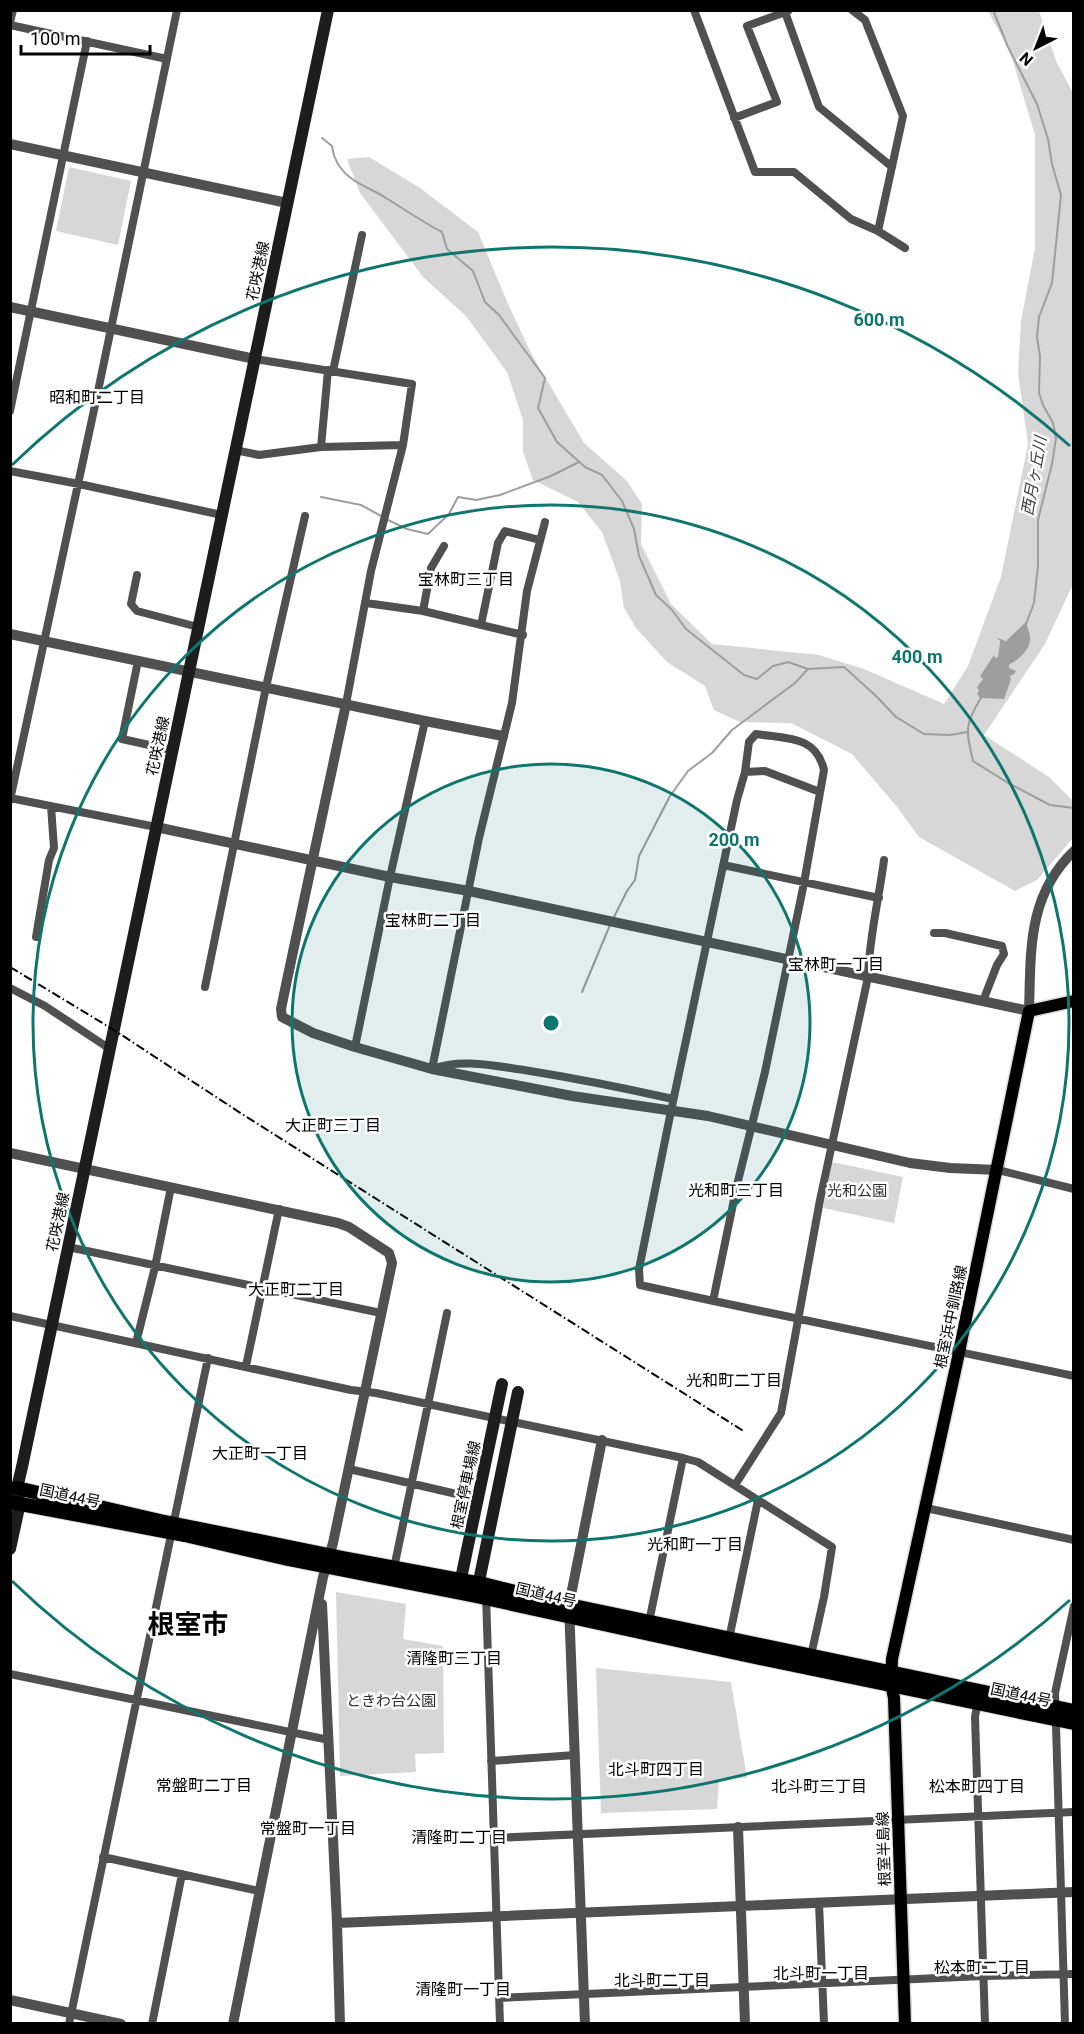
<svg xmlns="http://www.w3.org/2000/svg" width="1084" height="2034" font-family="Roboto,'Noto Sans JP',sans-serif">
<rect width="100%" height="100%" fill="#fff"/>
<!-- green -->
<path fill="#d7d7d7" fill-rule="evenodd" d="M988 11H1039L1057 63 1073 93V584L1045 644 984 735 1049 777 1073 801V838L1037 880 1015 891 919 837 897 807 852 754 791 723 740 722 714 710 705 686 667 662 636 628 624 608 620 581 602 532 578 502 533 480 523 452V420L507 372 466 316 424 278 360 193 347 159 369 157 420 188 478 232 508 304 532 355 584 443 627 481 642 504 641 544 671 604 712 644 819 655 864 669 944 704 968 666 1001 577 1028 444 1018 373 1021 321 1035 248V135L1010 51ZM1027 622 1026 628 1029 633C1026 649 1022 656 1009 665L1011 680 991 699 979 691 983 679 980 676 990 661 998 657 1000 641 998 637 1006 641Z
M69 167 131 181 118 245 56 231Z
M832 1162 903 1177 894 1223 823 1208Z
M336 1592 406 1604 403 1639 443 1646 444 1753 415 1754 416 1772 340 1776Z
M596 1668 731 1682 747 1778 719 1779 717 1809 601 1813Z"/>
<!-- water -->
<path fill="#9e9e9e" d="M1027 621C1026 628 1031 633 1030 640 1029 652 1017 660 1009 665V668L1016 671 1014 674 1010 676 1011 679 1004 699 980 698 977 694 979 691 977 687 983 679 980 676 994 655 995 658 998 657 1000 641 996 637 1006 641Z"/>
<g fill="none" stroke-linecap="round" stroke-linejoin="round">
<!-- stream -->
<path stroke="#9e9e9e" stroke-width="2" d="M993 10 1008 47 1037 104 1048 139 1052 164 1061 195 1052 283 1039 317 1037 337 1040 356 1039 393 1043 405 1053 423 1056 438 1052 464 1038 520V565L1034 603 1026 624
M322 138 332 146C333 154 335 160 340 167 351 183 371 188 386 198 405 210 423 222 442 232L447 249 473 271 485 302 499 315 545 378 538 408 557 442 585 467 602 475 622 501 634 529 639 556 656 595 672 610 686 629 744 675 757 679 773 666 788 662 808 669 844 667 875 695 896 717 924 734 950 735 967 732
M321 497 361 505 383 517
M388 520 407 529 428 534 449 514 458 497 476 500 500 495 551 476 579 462
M981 698C964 725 966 731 973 761L1008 783 1050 805 1074 808
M614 917 627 891 635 880 639 856 670 796 688 771 712 753 732 730 795 683 808 669
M582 992 610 925"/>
<!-- primary casing -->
<g stroke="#dbdbdb" stroke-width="15">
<path id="primary" d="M905 2024 894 1698 891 1685 892 1659 957 1362 1029 1011 1074 1001"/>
</g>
<!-- trunk casing -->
<g stroke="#dbdbdb" stroke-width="16">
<path id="trunk" d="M17 1488 160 1521 343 1558 487 1585 569 1605 1074 1711
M10 1502 185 1535 288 1559 476 1596 741 1654 1074 1723"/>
</g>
<!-- minor -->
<path stroke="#505050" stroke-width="8" d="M694 10 755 172H794L851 219 878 231 903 116 865 20 852 10
M785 12 819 107 892 167
M10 22 13 10
M10 25 167 59
M734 118 777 102 747 26 788 11
M878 231 905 248
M255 359 412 384 403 445 371 571 346 704
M333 371 362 235
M10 411 87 41
M321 447 328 370
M235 450 259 455 321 447 403 445
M10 471 79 484 222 515
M137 575 131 604 137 611 198 627
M366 603 423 611 523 635
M423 611 431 568 444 546
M481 625 498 543 505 531 540 540
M138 661 122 739 172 750
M745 772 765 771 820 792
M10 798 156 827
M10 800 97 396 177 10
M723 865 879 898
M934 933H945L1002 946 1004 954 997 965 983 1001
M36 937 49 860 54 848 51 806
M205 987 266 687 305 516
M10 988 45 1006 110 1049
M355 1047 390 877 425 721
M432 1069 479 838 512 703 527 591 545 522
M433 1069C460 1058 495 1066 524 1070 574 1078 624 1088 673 1099
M998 1170 1074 1189
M68 1247 381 1313
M713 1301 737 1185 765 1072 804 883 824 770C816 735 786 739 756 734L749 742 745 772 737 800 671 1111 639 1269 640 1285C784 1317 929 1345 1074 1376
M10 1316 351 1390 376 1393 683 1458 698 1462 832 1547 824 1597 810 1660
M136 1343 155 1267 171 1187
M246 1366 279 1209
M349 1469 478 1499
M735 1485 781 1413 820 1200 868 977C869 938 879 899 884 860
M926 1508 1074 1540
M394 1568 447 1313
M486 1595 500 2024
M649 1622 683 1458
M729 1639 758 1500
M10 1674 329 1740
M978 1701 975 1717 985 2024
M491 1761 575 1755
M494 1838 1074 1812
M103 1857 259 1891
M819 1903 824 2024
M499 1998 983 1976 1074 1974
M69 2024 208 1358
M152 2024 182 1874
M1065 2024 1055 1693 1074 1606"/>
<!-- tertiary -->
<path stroke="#505050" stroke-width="10" d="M10 144 287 203
M10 307 255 359
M10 634 425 721 503 736
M346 704 287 980 281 1009 282 1017 313 1033 355 1047 432 1069 572 1096 708 1116 910 1163 950 1168 998 1170
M156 827 390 877 469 891 1029 1011C1031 951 1027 896 1074 851
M10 1153 338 1223 349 1227 389 1253 392 1263 333 1543 323 1577 233 2024
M322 1604 337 1923 340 2024
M738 1827 745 2024
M337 1923 1074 1892
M10 2000 121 2024
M585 2024 569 1605 602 1440"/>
<!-- secondary -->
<path stroke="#1d1d1d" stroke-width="12" d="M10 1500 17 1488 22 1467 328 10
M10 1549 20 1503 18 1495
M459 1588 502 1384
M477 1591 518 1392"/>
<!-- primary -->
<use href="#primary" stroke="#000" stroke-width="12"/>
<!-- trunk -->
<use href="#trunk" stroke="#000" stroke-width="14"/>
<!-- rail -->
<path stroke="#000" stroke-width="2" stroke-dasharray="9 3 1.5 3" stroke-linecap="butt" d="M10 967 114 1030 242 1114 745 1432"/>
</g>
<!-- distance rings -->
<circle cx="551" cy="1023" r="259" fill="#0f766e" fill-opacity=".12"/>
<g fill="none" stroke="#0f766e" stroke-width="3">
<circle cx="551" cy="1023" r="259"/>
<circle cx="551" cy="1023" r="518"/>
<path d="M1070 1600A776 776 0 0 1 12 1581M12 465A776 776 0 0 1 1070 446"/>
</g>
<g text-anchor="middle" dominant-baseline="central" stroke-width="5" stroke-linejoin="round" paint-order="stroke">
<!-- street labels -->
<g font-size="15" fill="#000" stroke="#fff">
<text transform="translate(258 271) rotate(-78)">花咲港線</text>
<text transform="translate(158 746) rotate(-78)">花咲港線</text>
<text transform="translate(58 1222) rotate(-78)">花咲港線</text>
<text transform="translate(951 1317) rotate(-78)">根室浜中釧路線</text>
<text transform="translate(466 1485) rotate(-78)">根室停車場線</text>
<text transform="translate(70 1496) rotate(12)">国道44号</text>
<text transform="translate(546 1595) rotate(13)">国道44号</text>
<text transform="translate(1021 1695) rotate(12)">国道44号</text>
<text transform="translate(884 1849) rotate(-92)">根室半島線</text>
</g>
<!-- park labels -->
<g font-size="15" fill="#2e2e2e" stroke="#fff">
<text x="857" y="1191">光和公園</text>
<text x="391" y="1701">ときわ台公園</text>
</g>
<!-- neighbourhood labels -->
<g font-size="16" fill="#000" stroke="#fff">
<text x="97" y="397">昭和町二丁目</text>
<text x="466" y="579">宝林町三丁目</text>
<text x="433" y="920">宝林町二丁目</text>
<text x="836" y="964">宝林町一丁目</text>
<text x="333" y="1125">大正町三丁目</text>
<text x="736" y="1190">光和町三丁目</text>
<text x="296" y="1289">大正町二丁目</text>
<text x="734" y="1380">光和町二丁目</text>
<text x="260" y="1453">大正町一丁目</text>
<text x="695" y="1544">光和町一丁目</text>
<text x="454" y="1658">清隆町三丁目</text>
<text x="656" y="1769">北斗町四丁目</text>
<text x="204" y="1785">常盤町二丁目</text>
<text x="819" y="1786">北斗町三丁目</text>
<text x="977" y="1786">松本町四丁目</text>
<text x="308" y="1828">常盤町一丁目</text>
<text x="459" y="1837">清隆町二丁目</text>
<text x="982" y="1967">松本町二丁目</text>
<text x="821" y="1973">北斗町一丁目</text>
<text x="662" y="1980">北斗町二丁目</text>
<text x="463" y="1989">清隆町一丁目</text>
</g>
<!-- water labels -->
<g font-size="16" font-style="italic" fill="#3f3f3f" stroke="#fff">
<text transform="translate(1034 476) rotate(-80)">西月ヶ丘川</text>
</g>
<!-- town labels -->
<g font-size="27" font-weight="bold" fill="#000" stroke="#fff">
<text x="188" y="1625">根室市</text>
</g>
</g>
<circle cx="551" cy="1023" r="9" fill="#0f766e" stroke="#fff" stroke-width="3"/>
<g font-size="18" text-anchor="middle" font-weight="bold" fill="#0f766e" stroke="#fff" stroke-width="5" stroke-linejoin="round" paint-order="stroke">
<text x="879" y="326">600 m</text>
<text x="917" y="663">400 m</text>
<text x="734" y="846">200 m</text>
</g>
<!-- border -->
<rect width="1084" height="2034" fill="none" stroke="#000000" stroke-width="24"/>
<!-- north arrow -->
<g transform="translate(1036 48) rotate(222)" stroke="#ffffff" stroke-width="4.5" paint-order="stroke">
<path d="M0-4.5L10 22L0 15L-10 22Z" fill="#000000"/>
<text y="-9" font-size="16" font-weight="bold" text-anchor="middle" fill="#000000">N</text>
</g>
<!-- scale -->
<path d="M21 45v9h129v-9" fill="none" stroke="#000000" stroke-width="3"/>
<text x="30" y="45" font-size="18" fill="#000000" stroke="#ffffff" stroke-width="4.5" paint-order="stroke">100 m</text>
</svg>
